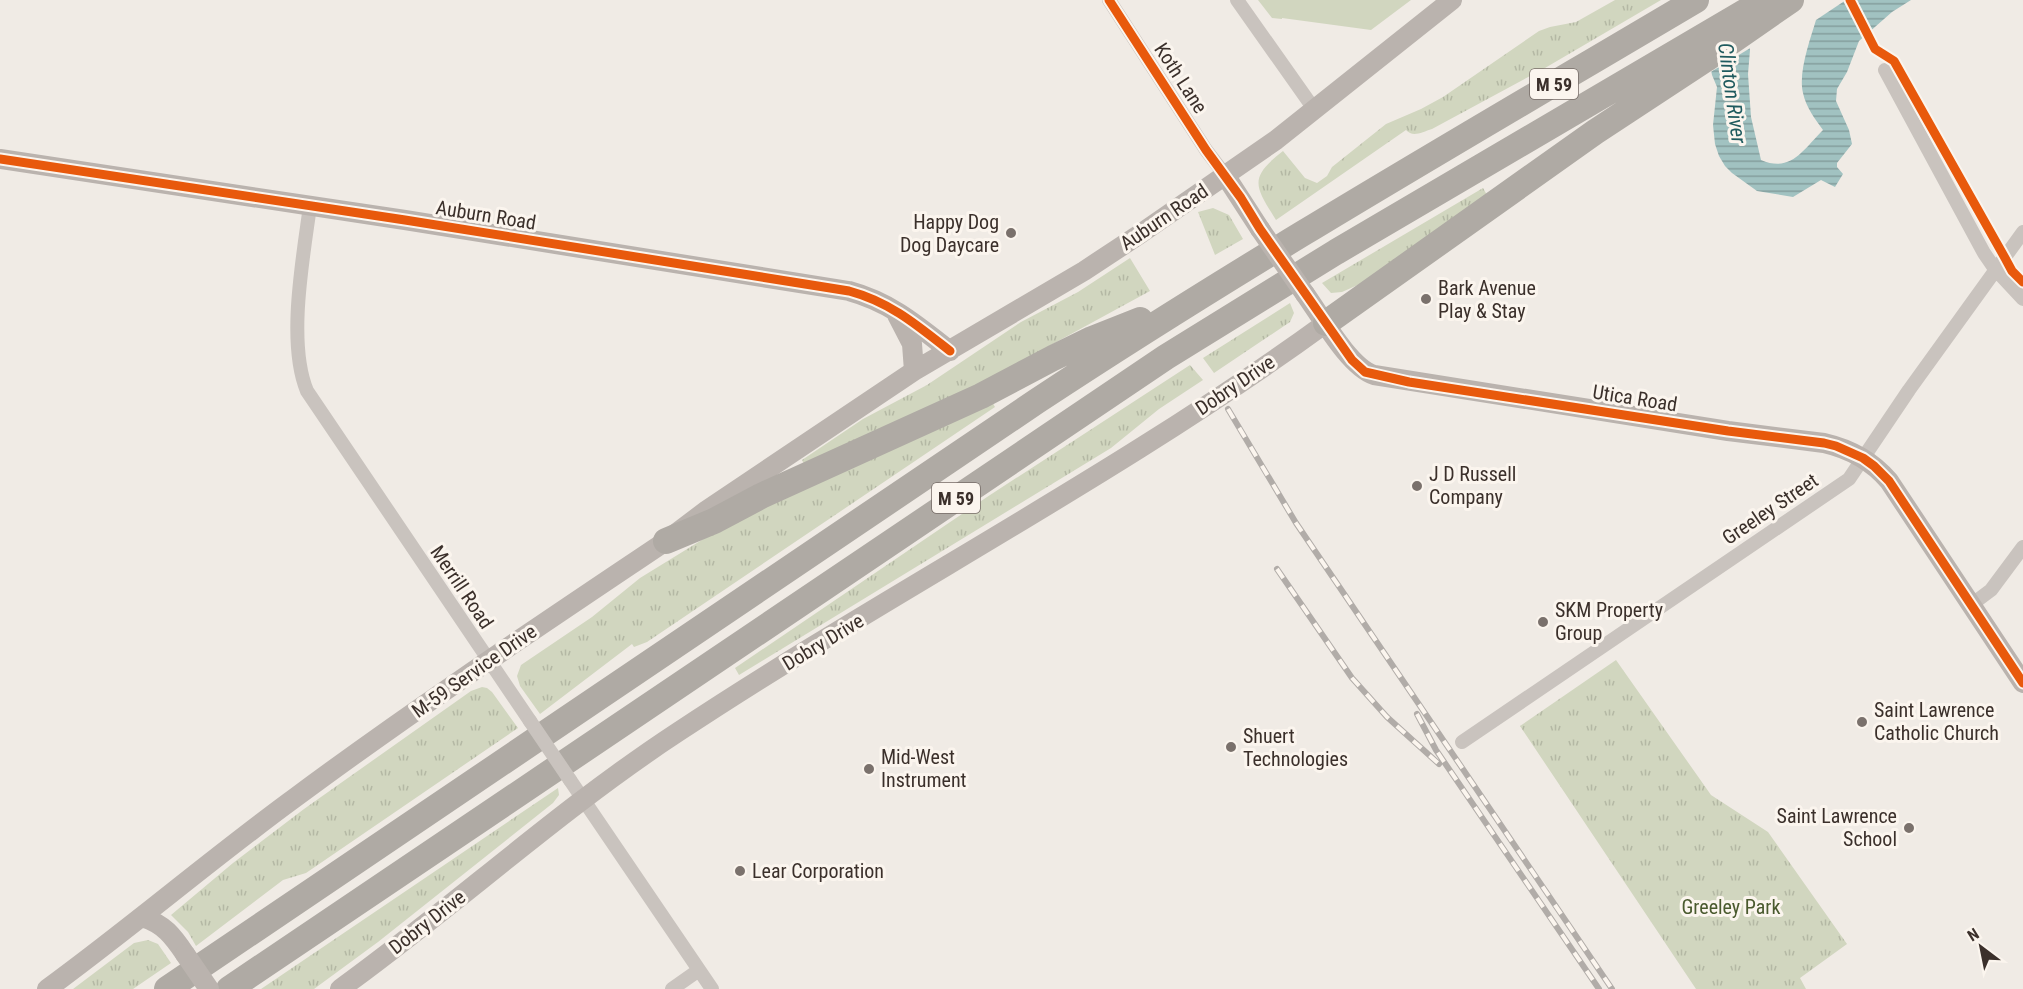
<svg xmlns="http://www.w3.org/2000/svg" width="2023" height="989" font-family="'Roboto Condensed',sans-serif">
<defs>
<pattern id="grass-tufts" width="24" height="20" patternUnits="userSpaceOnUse" patternTransform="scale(1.5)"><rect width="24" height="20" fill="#d1d6bf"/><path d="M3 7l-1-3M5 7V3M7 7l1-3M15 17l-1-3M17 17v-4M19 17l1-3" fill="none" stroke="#b4b8a4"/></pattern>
<pattern id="water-rules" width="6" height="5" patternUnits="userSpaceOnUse" patternTransform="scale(1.5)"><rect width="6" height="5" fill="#a1c2c1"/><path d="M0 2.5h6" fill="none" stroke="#849e9d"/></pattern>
</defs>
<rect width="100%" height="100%" fill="#f0ebe5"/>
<!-- grass -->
<path fill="url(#grass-tufts)" d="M1615 0H1661L1545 68 1432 129C1422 132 1413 138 1406 130L1276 220C1255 186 1248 178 1283 151L1305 178 1317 183 1327 176 1332 167 1386 124 1421 109 1443 97 1539 31 1550 27 1576 22Z
M1483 188 1487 195 1360 284 1342 292 1331 293 1322 283Z
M1213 208 1229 215 1243 239 1215 255 1198 212Z
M1130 258 1150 291 981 383 805 466 802 460 863 419 927 385 1021 322 1078 292Z
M1290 303 1294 313 1290 322 1214 373 1203 358Z
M1190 365 1203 380 1159 409 1111 448 739 675 735 668 987 497Z
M991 400 995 407 647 642 634 647 632 644 540 714 520 686 517 676 521 665 592 617 640 578 705 538 742 518Z
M1616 660 1711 795 1768 832 1847 944 1800 978 1806 989H1696L1520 726Z
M482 687 487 688 492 692 518 728 306 873 283 880 196 946 188 932 171 915 233 863 304 809 471 691Z
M558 788 559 795 553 803 378 942 314 989H261Z
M148 940 158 944 171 963 133 989H73L134 943Z"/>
<!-- garden -->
<path fill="#d1d6bf" d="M1258 0H1411L1371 30 1282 18V19L1272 18Z"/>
<!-- water -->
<path fill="url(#water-rules)" d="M1697 0H1741L1750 50 1748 74 1751 117 1761 160C1791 173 1803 150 1823 130 1815 119 1806 107 1803 93 1798 73 1810 40 1816 20L1846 0H1911L1892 12 1859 41 1847 72 1837 89 1836 101 1849 130 1852 144 1837 163V167L1843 174 1835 187 1821 180 1793 197 1757 191 1732 173 1725 166 1719 156 1715 144 1713 125 1717 87 1712 75Z"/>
<!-- pier -->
<path fill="#f0ebe5" d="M1694 0H1743L1752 47 1709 73Z"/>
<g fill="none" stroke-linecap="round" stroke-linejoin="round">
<!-- street -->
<path stroke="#c9c3be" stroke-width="14" d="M1109 0 1206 150 1225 175
M1237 0 1314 109
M1885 70 1984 253 1995 269 2023 299
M310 206C303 258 287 343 307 391L530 721
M1971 605 1991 590 2023 547
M1462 742 1849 479 1909 390 2023 232
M570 780 712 989
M672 989 699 970"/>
<!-- secondary -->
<path stroke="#bab3ae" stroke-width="20" d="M0 159 405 220 849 291C890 302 917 325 950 351
M1225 175 1260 229
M1305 294C1321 316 1349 367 1374 375L1728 431 1824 443C1850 449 1872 461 1889 481L2023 683
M897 315 912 344 914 371
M142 917C164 924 173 936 185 954
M47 989C132 927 211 859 296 797 416 708 541 625 666 541L707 510 914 371 1084 271 1140 234 1276 140 1452 0
M340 989C455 906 559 810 678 732 891 591 1119 474 1326 323"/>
<!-- highway -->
<path stroke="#afaaa4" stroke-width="26" d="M1326 323 1595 132 1706 59 1791 0
M666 541 714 521 761 496 981 396 1053 358 1092 339 1140 320
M167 989 1037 401C1252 259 1475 131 1696 0
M229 989 1166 357 1336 252 1765 0"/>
<!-- rail casing -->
<g stroke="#b1aca8" stroke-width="6">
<path id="rail" d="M1228 409 1296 523 1612 989
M1277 569 1352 678 1387 717 1439 764
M1417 714 1436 750 1599 989"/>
</g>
<!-- rail -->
<use href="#rail" stroke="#fbf5ee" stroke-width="4" stroke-dasharray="11" stroke-linecap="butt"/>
<!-- street-bridge -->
<path stroke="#c9c3be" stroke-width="14" d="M530 721 570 780"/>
<!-- secondary-bridge -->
<path stroke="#bab3ae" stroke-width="20" d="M1260 229 1305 294
M185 954 209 989"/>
<!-- cycleway casing -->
<g stroke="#fbf5ee" stroke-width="13">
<path id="cycleway" d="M1109 0 1206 150 1241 198 1260 229 1352 360 1365 372 1409 382 1728 431 1824 443 1836 446 1863 458 1874 466 1889 481 2023 683
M1850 0 1875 49 1894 61 2005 258 2012 271 2023 282
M0 159 405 220 849 291C890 302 917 325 950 351"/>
</g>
<!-- cycleway -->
<use href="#cycleway" stroke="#e8590c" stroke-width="9"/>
</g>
<!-- markers -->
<g fill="#7a716c" stroke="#fbf5ee" stroke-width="2">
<circle cx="1011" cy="233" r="6"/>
<circle cx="1426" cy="299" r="6"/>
<circle cx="1417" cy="486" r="6"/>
<circle cx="1543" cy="622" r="6"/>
<circle cx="1862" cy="722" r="6"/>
<circle cx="1231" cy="747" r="6"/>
<circle cx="869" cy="769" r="6"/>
<circle cx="1909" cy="828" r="6"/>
<circle cx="740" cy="871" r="6"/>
</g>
<g text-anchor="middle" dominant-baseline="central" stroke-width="6" stroke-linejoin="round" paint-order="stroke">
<!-- shield labels -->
<g fill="#fbf5ee" stroke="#756b66" stroke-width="1.5">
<rect x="1530" y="69" width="48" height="30" rx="4.5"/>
<rect x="932" y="483" width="48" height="30" rx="4.5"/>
</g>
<g font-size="18" font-weight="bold" fill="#3b302b">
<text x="1554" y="84">M 59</text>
<text x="956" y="498">M 59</text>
</g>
<!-- street labels -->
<g font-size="20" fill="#3b302b" stroke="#fbf5ee">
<text transform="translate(1181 78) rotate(57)">Koth Lane</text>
<text transform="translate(486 215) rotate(9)">Auburn Road</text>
<text transform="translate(1164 217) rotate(-34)">Auburn Road</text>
<text transform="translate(1235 385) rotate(-34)">Dobry Drive</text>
<text transform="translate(1635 398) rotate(9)">Utica Road</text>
<text transform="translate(1770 509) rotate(-34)">Greeley Street</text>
<text transform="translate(462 587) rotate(56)">Merrill Road</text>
<text transform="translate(823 642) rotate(-31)">Dobry Drive</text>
<text transform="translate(474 671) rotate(-35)">M-59 Service Drive</text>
<text transform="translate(427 922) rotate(-38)">Dobry Drive</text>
</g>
<!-- poi labels -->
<g font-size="20" fill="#3b302b" stroke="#fbf5ee" text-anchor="start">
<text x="999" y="222" text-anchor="end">Happy Dog<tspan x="999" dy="23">Dog Daycare</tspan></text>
<text x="1438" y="288">Bark Avenue<tspan x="1438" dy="23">Play &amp; Stay</tspan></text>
<text x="1429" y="474">J D Russell<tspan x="1429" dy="23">Company</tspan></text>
<text x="1555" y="610">SKM Property<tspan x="1555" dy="23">Group</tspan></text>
<text x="1874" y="710">Saint Lawrence<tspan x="1874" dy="23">Catholic Church</tspan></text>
<text x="1243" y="736">Shuert<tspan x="1243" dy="23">Technologies</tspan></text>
<text x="881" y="757">Mid-West<tspan x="881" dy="23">Instrument</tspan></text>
<text x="1897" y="816" text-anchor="end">Saint Lawrence<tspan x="1897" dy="23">School</tspan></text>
<text x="752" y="871">Lear Corporation</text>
</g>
<!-- park labels -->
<g font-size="20" fill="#4a5a2e" stroke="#fbf5ee">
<text x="1731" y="907">Greeley Park</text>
</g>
<!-- water labels -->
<g font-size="21" font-style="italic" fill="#1f5a5e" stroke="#fbf5ee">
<text transform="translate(1732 93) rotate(82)">Clinton River</text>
</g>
</g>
<!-- north arrow -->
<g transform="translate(1981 947) rotate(328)" stroke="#fbf5ee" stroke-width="4.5" paint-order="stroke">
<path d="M0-4.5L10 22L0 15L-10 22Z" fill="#3b302b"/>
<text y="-9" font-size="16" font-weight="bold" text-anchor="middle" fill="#3b302b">N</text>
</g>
</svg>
